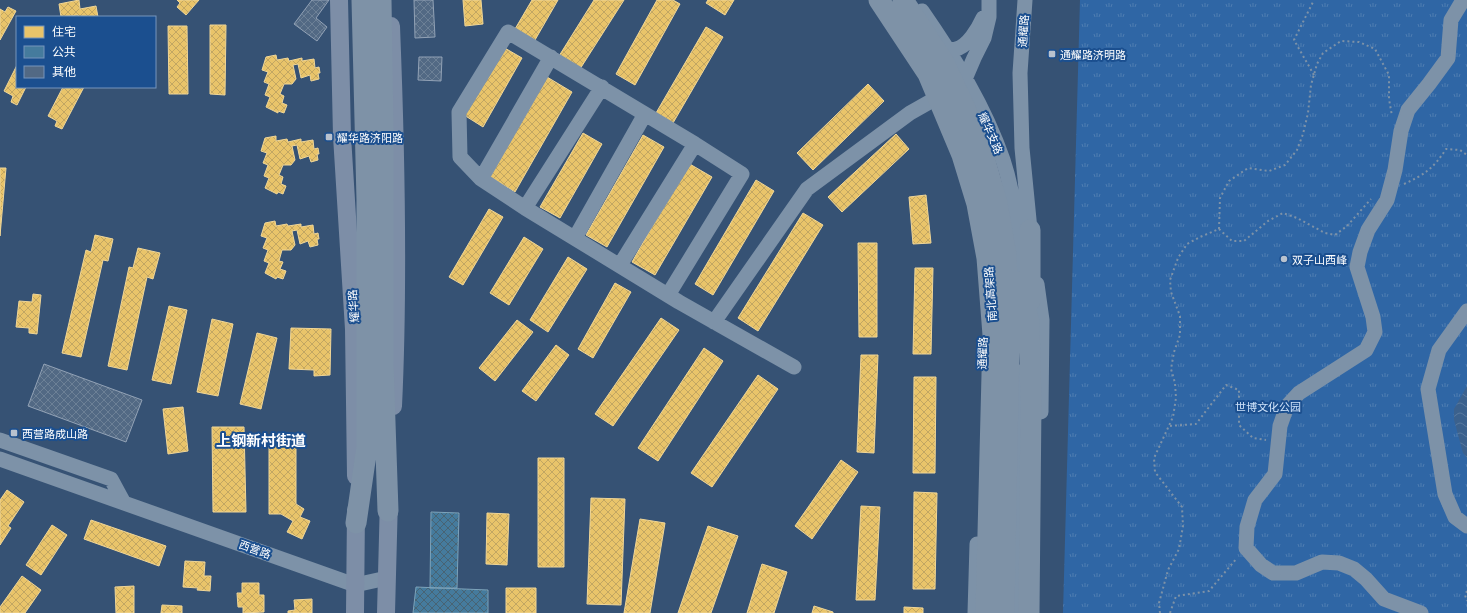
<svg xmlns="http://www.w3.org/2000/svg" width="1467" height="613" font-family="'Open Sans','Noto Sans SC',sans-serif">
<defs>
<pattern id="park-tufts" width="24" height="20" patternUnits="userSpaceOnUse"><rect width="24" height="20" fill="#2f66a5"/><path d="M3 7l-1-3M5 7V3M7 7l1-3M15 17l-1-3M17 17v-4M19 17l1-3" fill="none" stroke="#4e7db2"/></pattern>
<pattern id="water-waves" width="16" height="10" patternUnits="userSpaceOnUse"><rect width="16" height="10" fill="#3b618d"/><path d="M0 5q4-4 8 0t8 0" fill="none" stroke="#58799e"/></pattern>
<pattern id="homes-cross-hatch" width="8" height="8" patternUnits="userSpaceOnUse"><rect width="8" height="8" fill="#e9c46a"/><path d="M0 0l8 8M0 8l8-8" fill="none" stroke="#c2a662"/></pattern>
<pattern id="public-cross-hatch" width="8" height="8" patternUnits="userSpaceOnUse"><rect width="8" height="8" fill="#457b9d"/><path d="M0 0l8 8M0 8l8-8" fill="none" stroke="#486474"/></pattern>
<pattern id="building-cross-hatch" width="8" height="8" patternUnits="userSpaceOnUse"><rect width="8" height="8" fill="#526984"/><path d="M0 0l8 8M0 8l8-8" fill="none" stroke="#6c8096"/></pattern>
</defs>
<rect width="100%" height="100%" fill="#365274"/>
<!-- park -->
<path fill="url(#park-tufts)" d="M1080 0H1467V613H1063Z"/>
<!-- water -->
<path fill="url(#water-waves)" d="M1467 386V458L1463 453 1454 420V409Z"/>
<!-- homes -->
<path fill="url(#homes-cross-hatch)" stroke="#f0d697" d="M79 0 80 9 96 6 98 17H78V15L61 17 59 4Z
M177 0H199L186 15 177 7 180 3Z
M463 0H481L483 24 465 26Z
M532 0H558L535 40 515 29Z
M594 0H624L580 69 559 56Z
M657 0H673L680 4 635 85 616 74Z
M708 0H734L725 15 706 3Z
M8 7 16 11 0 40V9L5 12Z
M210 25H226L225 95 210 94Z
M168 26H187L188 94H169Z
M706 27 723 37 673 123 656 113Z
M503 47 522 58 483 127 464 115Z
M276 55 277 60 288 58 289 61 302 58V61L314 59 315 68 319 67 320 73H318L319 79 311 81 310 75 301 78 298 64 293 65 296 79 292 84H284L280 94 284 96 282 103 287 105 284 113 278 111V113L266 107 270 97 265 95 269 84 264 82 268 72 262 70 266 57Z
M17 65V87H26L17 105 11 102 13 96 4 91Z
M547 77 572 92 515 192 490 177Z
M868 84 884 101 813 170 797 153Z
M63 87H84L62 129 55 126 57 121 48 116Z
M583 133 602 144 560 218 540 207Z
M896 134 909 149 842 212 828 197Z
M643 135 664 147 607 247 586 235Z
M276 136V141L287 139 288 142 301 139V142L313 140 314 149 318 148 319 154H317L318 160 311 162 309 156 300 159 297 145 292 146 295 160 291 165H283L279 175 283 177 281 184 286 186 283 194 278 192 277 194 265 188 269 178 264 176 268 165 263 163 267 153 261 151 265 138Z
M688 163 712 177 655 275 632 262Z
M0 168H6L0 236Z
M756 180 774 191 713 295 695 284Z
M926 195 931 243 913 244 909 197Z
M489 209 503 217 463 285 449 277Z
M803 213 823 225 758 331 738 318Z
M275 221 276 226 287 224 288 226 301 224V227L313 225 314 234 318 233 319 239H317L318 245 310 247 308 241 300 244 297 230 292 231 295 245 291 250H282L279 261 283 262 280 269 286 271 283 279 277 277 276 279 265 273 269 263 264 261 268 250 263 248 267 238 261 236 265 223Z
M95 235 113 239 108 261 103 260 81 357 62 353 86 250 91 252Z
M524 237 543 249 509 305 490 293Z
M858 243H877V337H859Z
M138 248 160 253 153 279 147 277 127 370 108 366 129 267 133 268Z
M568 257 587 269 548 332 530 320Z
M915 268H933L931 354H913Z
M615 283 631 292 593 358 578 349Z
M33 294 41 295 37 334 29 333V328L16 327 19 301 32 302Z
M169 306 187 310 171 384 152 380Z
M661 318 679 330 613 426 595 414Z
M212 319 233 324 218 396 197 392Z
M517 320 533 332 495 381 479 368Z
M291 328 331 329 330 375 314 376V370L289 369Z
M257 333 277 338 261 409 240 404Z
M556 345 569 355 536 401 522 391Z
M704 348 723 361 658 461 638 448Z
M861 355H878L874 453 857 452Z
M758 375 778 389 712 487 691 473Z
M914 377H936L935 473H913Z
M183 407 188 451 168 454 163 409Z
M212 427H244L246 512H213Z
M269 442H296V504L304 509 300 517 310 521 302 539 287 532 293 521 281 514H269Z
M538 458H564V567H538Z
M841 460 858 472 812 539 795 526Z
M7 490 24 502 8 526 11 528 0 545V500Z
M914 492 937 493 935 589H913Z
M591 498 625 499 621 605 587 604Z
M861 506 880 507 875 600H856Z
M487 513 509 514 507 565 486 564Z
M640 519 665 523 650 613H624Z
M91 520 166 546 159 566 84 539Z
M52 525 67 535 41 575 26 565Z
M708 526 738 536 711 613H678Z
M185 561 205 562 204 576H211L210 591 197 590 198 588 183 587Z
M762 564 787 572 774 613H747Z
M22 576 41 590 25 613H0V607Z
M242 583H259V595H264V612L243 613V607H238L237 593H242Z
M134 586V613H116L115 587Z
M506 588H536V613H506Z
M312 599V613H288V611L295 610 294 600Z
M162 605 182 606V613H161Z
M814 606 833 612V613H812Z
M904 607 923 608V613H904Z"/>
<!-- public -->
<path fill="url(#public-cross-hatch)" stroke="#7da3ba" d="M431 512 459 513 457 588H430Z
M416 587 488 590V613H413Z"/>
<!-- building -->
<path fill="url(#building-cross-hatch)" stroke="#92a2b6" d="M312 0H329L316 18 327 27 317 41 294 24Z
M414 0H433L435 37 415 38Z
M419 57H442L441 81 418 80Z
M44 364 142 400 126 442 28 406Z"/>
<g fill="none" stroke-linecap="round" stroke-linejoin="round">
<!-- path -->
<path stroke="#7d92a8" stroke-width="2" stroke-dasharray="2 3" stroke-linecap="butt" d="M1314 75 1294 40 1314 0
M1404 184C1424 175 1434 168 1446 149L1460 150 1467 155
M1219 229 1232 241H1244L1268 221 1283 213 1297 218 1325 233 1335 235 1347 226 1371 199
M1170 426 1196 424 1226 385 1239 390V425L1253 438 1266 440
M1467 591 1465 595 1467 601
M1160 613 1159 603 1168 570 1179 549 1183 526 1182 507 1155 472 1154 458 1173 417 1176 398 1175 383 1171 369 1174 352 1180 335V316L1171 292 1170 280 1178 258 1187 244 1200 237 1219 229 1220 198 1229 181 1248 168 1269 171 1285 165 1297 150 1303 134 1308 113 1311 85 1317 64 1323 53 1341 41 1359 42 1375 49 1389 75V99L1392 116
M1170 613 1176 596 1209 591 1237 558"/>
<!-- minor -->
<path stroke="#7d92a8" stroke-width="15" d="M1025 0 1020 73 1022 148 1031 240
M922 11C954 57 985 107 1003 160 1017 202 1019 248 1019 292
M947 49C950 49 954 50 956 49 968 46 978 29 983 18
M965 79 974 58 984 38 989 17V0
M481 179 551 57
M525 208 602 87
M575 238 645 114
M620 265 695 144
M1037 284 1042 320 1041 412
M668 295 742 174 695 144 508 32 459 112 460 157 481 179 525 208 679 302 794 367
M1467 311 1439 350 1428 389 1445 494 1455 517 1467 526
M714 322 807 189 910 113 933 100
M0 440 111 479 124 503
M0 459 355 585 387 578
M975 613 977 544
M1016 613 1020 372
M1421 613 1384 599 1366 579 1354 569 1339 563 1322 562 1296 573H1273L1261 565 1246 548 1247 527 1255 500 1275 474 1280 426 1287 406 1299 393 1366 350 1375 332 1373 317 1357 267 1360 252 1368 230 1387 200 1395 170 1401 131 1408 110 1429 84 1448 58 1451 20 1463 0"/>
<!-- major -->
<path stroke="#7d8ea7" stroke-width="18" d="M339 0 342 136 354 329 356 476
M391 26C396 152 399 280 393 406
M355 613 356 510
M386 613 389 498"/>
<!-- highway -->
<path stroke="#7e92a7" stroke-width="21" d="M381 0 383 127V363L388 511
M879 0 928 74 962 155 977 204 987 258 993 335 986 613
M903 0 943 61 964 106 982 151 997 203 1006 255 1009 338 1004 613
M1019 282 1029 323 1031 402 1029 613
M1030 301V230
M356 523 367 447V200L362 0"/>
</g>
<!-- markers -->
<g fill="#b9c2ce" stroke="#1b4f8f" stroke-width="1.5">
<rect x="1048" y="50" width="8" height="8" rx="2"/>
<rect x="325" y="133" width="8" height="8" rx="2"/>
<circle cx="1284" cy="259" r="4"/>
<rect x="10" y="429" width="8" height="8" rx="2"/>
</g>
<g text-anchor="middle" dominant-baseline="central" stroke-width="4" stroke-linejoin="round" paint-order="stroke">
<!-- street labels -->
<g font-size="11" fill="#fff" stroke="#1b4f8f">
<text transform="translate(1023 31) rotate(-86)">通耀路</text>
<text transform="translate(991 133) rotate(66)">耀华支路</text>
<text transform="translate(990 294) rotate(-94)">南北高架路</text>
<text transform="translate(353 306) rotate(-94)">耀华路</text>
<text transform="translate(982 353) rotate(-88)">通耀路</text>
<text transform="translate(255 549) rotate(20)">西营路</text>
</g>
<!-- poi labels -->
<g font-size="11" fill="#fff" stroke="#1b4f8f" text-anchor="start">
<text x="1060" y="54">通耀路济明路</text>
<text x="337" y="137">耀华路济阳路</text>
<text x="1292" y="259">双子山西峰</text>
<text x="22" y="433">西营路成山路</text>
</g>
<!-- park labels -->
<g font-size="11" fill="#cfe3fa" stroke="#1b4f8f">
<text x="1268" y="406">世博文化公园</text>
</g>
<!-- district labels -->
<g font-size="15" font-weight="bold" fill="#fff" stroke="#1b4f8f">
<text x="261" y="440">上钢新村街道</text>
</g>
</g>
<!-- legend -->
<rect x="16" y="16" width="140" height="72" fill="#1b4f8f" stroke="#7695bc"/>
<rect x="24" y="26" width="20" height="12" fill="#e9c46a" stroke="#7695bc"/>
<text x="52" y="36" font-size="12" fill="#ffffff">住宅</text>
<rect x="24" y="46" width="20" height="12" fill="#457b9d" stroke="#7695bc"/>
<text x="52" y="56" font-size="12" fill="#ffffff">公共</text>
<rect x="24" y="66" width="20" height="12" fill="#526984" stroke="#7695bc"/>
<text x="52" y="76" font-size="12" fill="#ffffff">其他</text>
</svg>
